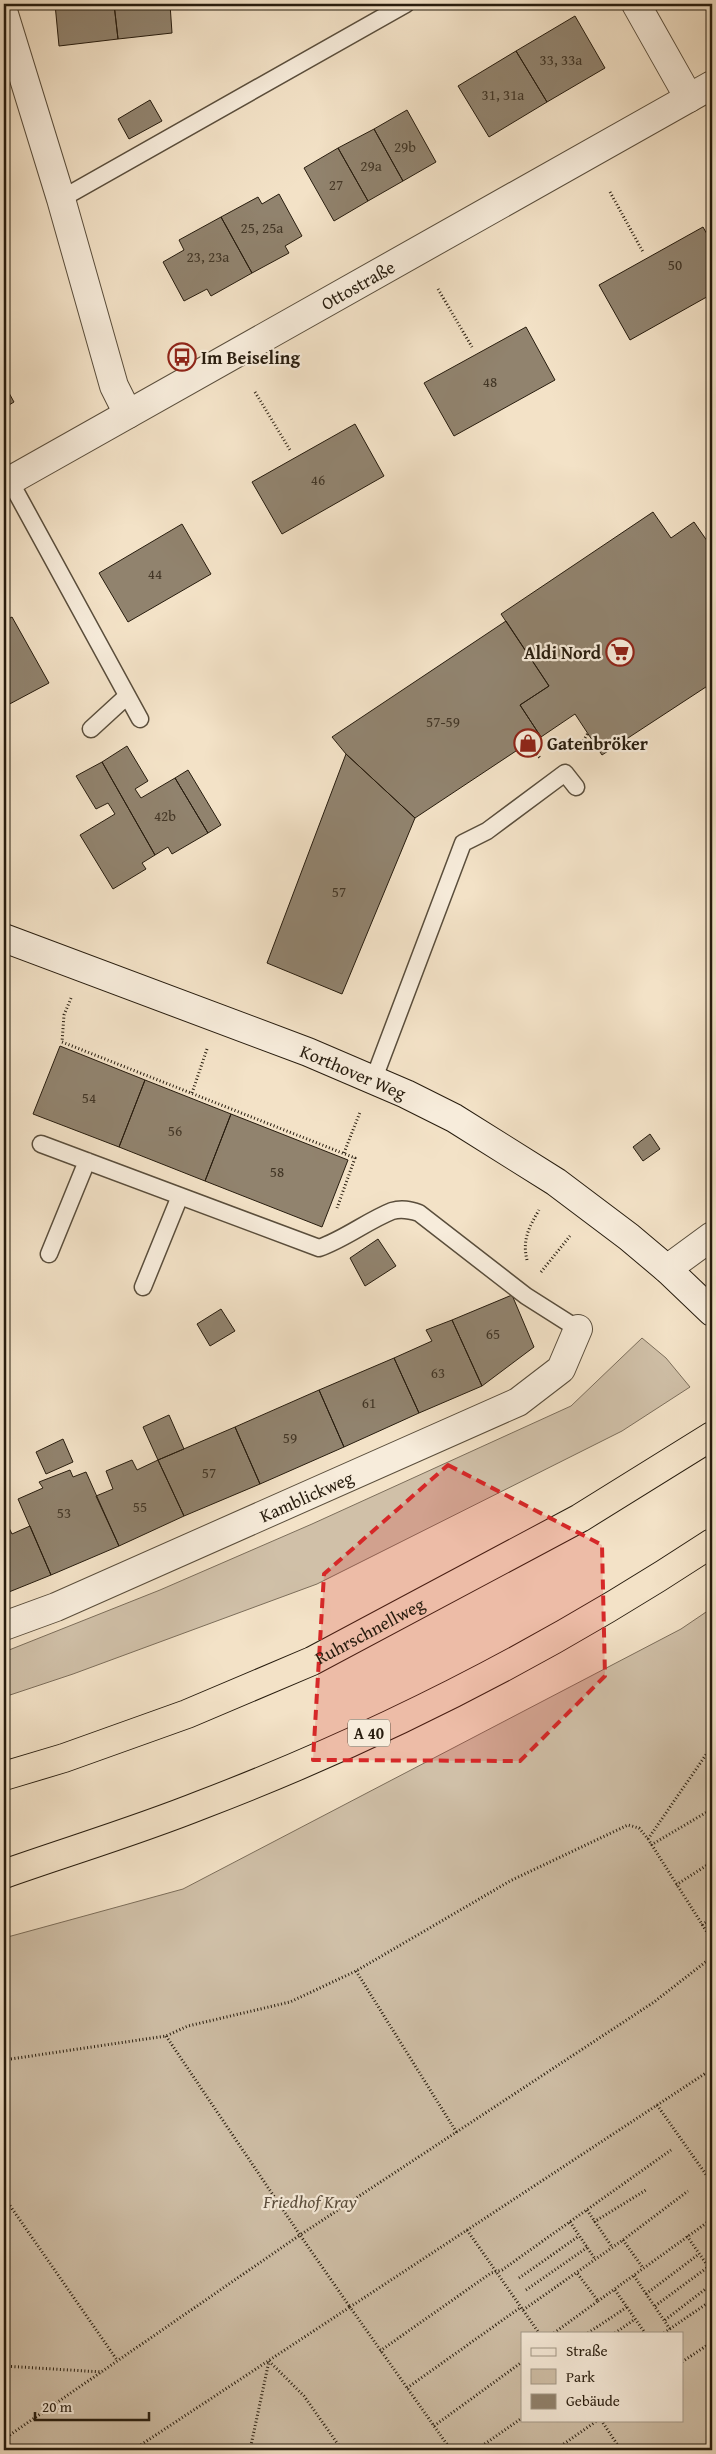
<svg xmlns="http://www.w3.org/2000/svg" width="716" height="2454" font-family="'Gentium Book Plus',serif">
<rect width="100%" height="100%" fill="#f3e2c7"/>
<filter id="stains"><feTurbulence type="fractalNoise" baseFrequency=".004" numOctaves="4"/><feColorMatrix values="0 0 0 0 .2 0 0 0 0 .09 0 0 0 0 .02 0 0 0 .5 -.17"/></filter>
<radialGradient id="worn" r=".72"><stop offset=".6" stop-color="#630" stop-opacity="0"/><stop offset="1" stop-color="#630" stop-opacity=".3"/></radialGradient>
<!-- green -->
<path fill="#d0c0a8" stroke="#7c6e5b" fill-rule="evenodd" d="M642 1338 666 1358 690 1387 622 1431 317 1584 73 1674 4 1697V1652L160 1590 312 1524 571 1406Z
M712 1608V2450H4V1938L183 1889 681 1629ZM522 2333H682V2420H522Z"/>
<!-- building -->
<path fill="#91836e" stroke="#271c0e" d="M55 4H114L118 39 59 46Z
M114 4H170L172 33 118 39Z
M575 16 605 68 547 102 516 51Z
M516 51 547 102 489 137 458 86Z
M150 100 162 121 129 139 118 119Z
M407 110 436 162 403 181 374 129Z
M374 129 403 181 368 201 338 148Z
M338 148 368 201 334 221 304 168Z
M279 194 302 236 285 246 289 253 252 273 221 217 258 197 262 204Z
M221 217 252 273 211 296 207 289 184 301 163 262 184 250 179 240Z
M703 227 712 243V294L630 340 599 285Z
M526 327 555 380 454 436 424 383Z
M4 384 14 402 4 408Z
M355 424 384 476 282 534 252 482Z
M653 512 671 538 694 522 712 548V683L602 755 575 714 541 737 520 705 549 686 501 614Z
M182 524 211 574 128 622 99 573Z
M12 617 49 683 4 707V621Z
M506 621 549 686 520 705 541 737 528 743 415 818 346 754 332 737Z
M127 746 148 781 135 789 141 798 175 778 208 833 172 854 168 847 155 855 102 762Z
M346 754 415 818 342 994 267 963Z
M102 762 155 855 142 863 146 869 113 889 80 835 115 814 108 803 96 809 76 776Z
M188 770 221 825 208 833 175 778Z
M60 1046 145 1080 119 1147 33 1114Z
M145 1080 231 1114 205 1181 119 1147Z
M231 1114 348 1160 322 1227 205 1181Z
M650 1134 660 1149 643 1161 633 1147Z
M378 1239 396 1266 365 1286 350 1258Z
M512 1295 534 1347 482 1386 452 1320Z
M221 1309 235 1331 210 1346 197 1324Z
M452 1320 482 1386 419 1413 394 1358 432 1341 426 1330Z
M394 1358 419 1413 344 1447 319 1390Z
M319 1390 344 1447 260 1484 235 1427Z
M169 1415 184 1449 158 1460 143 1427Z
M235 1427 260 1484 184 1516 158 1460Z
M63 1439 73 1462 46 1474 36 1452Z
M132 1460 137 1470 158 1460 184 1516 119 1546 96 1496 113 1489 106 1471Z
M70 1470 73 1477 86 1472 119 1546 51 1575 18 1499 43 1488 39 1482Z
M8 1526 12 1534 30 1526 51 1575 4 1594V1528Z"/>
<g fill="none" stroke-linecap="round" stroke-linejoin="round">
<!-- service casing -->
<g stroke="#5a4e3c" stroke-width="19">
<path id="service" d="M61 199 406 4
M10 481 140 719
M91 729 127 696
M373 1081 463 843 487 831 565 773 576 787
M41 1144 319 1248C345 1239 367 1221 392 1211 402 1208 410 1210 419 1213L526 1296 578 1329
M49 1254 87 1161
M143 1287 180 1196"/>
</g>
<!-- minor casing -->
<g stroke="#5a4e3c" stroke-width="30">
<g id="minor">
<path d="M636 4 689 98"/>
<path d="M4 14 61 199 114 386 128 414"/>
<path d="M667 1269 712 1236"/>
<path id="s1" d="M4 1626 56 1607 518 1402 561 1369 578 1329"/>
</g>
</g>
<!-- tertiary casing -->
<g stroke="#5a4e3c" stroke-width="30">
<g id="tertiary">
<path id="s2" d="M4 484 712 85"/>
</g>
</g>
<!-- secondary casing -->
<g stroke="#271c0e" stroke-width="30">
<g id="secondary">
<path id="s3" d="M4 938 308 1052 406 1094 454 1118 556 1182 629 1237 667 1269 712 1312"/>
</g>
</g>
<!-- motorway casing -->
<g stroke="#271c0e" stroke-width="30">
<g id="motorway">
<path id="s4" d="M4 1776 64 1758 187 1714 312 1661 580 1518 712 1436"/>
<path d="M4 1874C69 1851 136 1831 201 1805 379 1737 553 1648 712 1543"/>
</g>
</g>
<!-- path -->
<path stroke="#271c0e" stroke-width="3" stroke-dasharray="1 2.5" stroke-linecap="butt" d="M610 192 643 252
M438 289 472 347
M255 392 290 450
M528 743 540 758
M578 750 588 733
M71 998 64 1015 62 1042 355 1158 337 1208
M192 1093 207 1049
M344 1153 360 1112
M527 1260C522 1240 529 1227 539 1210
M541 1272 570 1236
M648 1839 712 1746
M651 1845 712 1809
M676 1885 712 1862
M702 1925 712 1918
M356 1971 457 2133
M166 2036 300 2235 654 2002 712 1957
M4 2060 166 2036 188 2026 290 2002 356 1971 510 1881 628 1825 639 1828 648 1839 712 1940
M657 2105 712 2183
M4 2197 117 2360
M587 2210 612 2247
M570 2222 595 2259
M594 2222 646 2190
M467 2230 539 2333
M687 2236 712 2272
M623 2240 643 2268
M634 2276 670 2329
M519 2278 579 2236
M526 2290 588 2247
M615 2290 645 2333
M646 2294 699 2254
M598 2301 712 2219
M655 2306 712 2264
M523 2310 623 2240 688 2191
M665 2320 712 2284
M554 2333 598 2301 577 2273
M588 2333 627 2307
M615 2333 635 2319
M664 2333 712 2300
M380 2351 491 2273 502 2270 671 2150
M269 2361 304 2396 342 2450
M682 2362 712 2342
M4 2366 102 2372
M407 2388 521 2307
M601 2420 621 2450
M434 2426 522 2362
M4 2439 300 2235 350 2307 133 2450
M250 2450 269 2361
M451 2450 350 2307 712 2069
M476 2450 522 2418
M555 2450 598 2420"/>
<!-- service -->
<use href="#service" stroke="#f7ecdb" stroke-width="16"/>
<!-- minor -->
<use href="#minor" stroke="#f7ecdb" stroke-width="28"/>
<!-- tertiary -->
<use href="#tertiary" stroke="#f7ecdb" stroke-width="28"/>
<!-- secondary -->
<use href="#secondary" stroke="#f7ecdb" stroke-width="28"/>
<!-- motorway -->
<use href="#motorway" stroke="#f3e2c7" stroke-width="28"/>
</g>
<!-- marked area -->
<path fill="#d62828" fill-opacity="0.2" stroke="#d62828" stroke-width="4" stroke-dasharray="10 6" stroke-linejoin="round" d="M448 1465 602 1545 605 1676 520 1761 313 1760 324 1574Z"/>
<!-- icons -->
<defs>
<g id="bus-ring" transform="scale(1.4375)"><circle r="9.5" fill="#f7ecdb" stroke="#8f2418" stroke-width="1.5"/><path d="M-5-6H5V4H4V6H2V4H-2V6H-4V4H-5ZM-3.5-4V0h7V-4ZM-3.5 1.2v1.5H-2V1.2ZM2 1.2v1.5H3.5V1.2Z" fill="#8f2418"/></g>
<g id="supermarket-ring" transform="scale(1.4375)"><circle r="9.5" fill="#f7ecdb" stroke="#8f2418" stroke-width="1.5"/><path d="M-6-5.5h2.5l.6 2H6L4.5 2H-2.5L-4.4-4H-6ZM-1.5 3.2a1.3 1.3 0 1 0 .1 0ZM3 3.2a1.3 1.3 0 1 0 .1 0Z" fill="#8f2418"/></g>
<g id="shop-ring" transform="scale(1.4375)"><circle r="9.5" fill="#f7ecdb" stroke="#8f2418" stroke-width="1.5"/><path d="M-5-2.5h2.3a2.7 3.5 0 0 1 5.4 0H5L5.5 6h-11ZM-1.5-2.5h3a1.5 2.3 0 0 0-3 0Z" fill="#8f2418"/></g>
</defs>
<g fill-rule="evenodd">
<use href="#bus-ring" x="182" y="357"/>
<use href="#supermarket-ring" x="620" y="652"/>
<use href="#shop-ring" x="528" y="743"/>
</g>
<g text-anchor="middle" dominant-baseline="central" stroke-width="4.5" stroke-linejoin="round" paint-order="stroke">
<!-- number labels -->
<g font-size="15" fill="#423626">
<text x="561" y="59">33, 33a</text>
<text x="503" y="94">31, 31a</text>
<text x="405" y="146">29b</text>
<text x="371" y="165">29a</text>
<text x="336" y="184">27</text>
<text x="262" y="227">25, 25a</text>
<text x="208" y="256">23, 23a</text>
<text x="675" y="264">50</text>
<text x="490" y="381">48</text>
<text x="318" y="479">46</text>
<text x="155" y="573">44</text>
<text x="443" y="721">57-59</text>
<text x="165" y="815">42b</text>
<text x="339" y="891">57</text>
<text x="89" y="1097">54</text>
<text x="175" y="1130">56</text>
<text x="277" y="1171">58</text>
<text x="493" y="1333">65</text>
<text x="438" y="1372">63</text>
<text x="369" y="1402">61</text>
<text x="290" y="1437">59</text>
<text x="209" y="1472">57</text>
<text x="140" y="1506">55</text>
<text x="64" y="1512">53</text>
</g>
<!-- shield labels -->
<rect fill="#f7ecdb" stroke="#655a4c" stroke-width="1" x="348" y="1719.5" width="42" height="27" rx="4"/>
<g font-size="16" font-weight="bold" fill="#271c0e">
<text x="369" y="1733">A 40</text>
</g>
<!-- street labels -->
<g font-size="18" fill="#271c0e" stroke="#f7ecdb">
<text stroke="none"><textPath href="#s2" startOffset="406">Ottostraße</textPath></text>
<text stroke="none"><textPath href="#s3" startOffset="374">Korthover Weg</textPath></text>
<text stroke="none"><textPath href="#s1" startOffset="329">Kamblickweg</textPath></text>
<text stroke="none"><textPath href="#s4" startOffset="394">Ruhrschnellweg</textPath></text>
</g>
<!-- poi labels -->
<g font-size="18" font-weight="bold" fill="#271c0e" stroke="#f7ecdb" text-anchor="start">
<text x="201" y="357">Im Beiseling</text>
<text x="601" y="652" text-anchor="end">Aldi Nord</text>
<text x="547" y="743">Gatenbröker</text>
</g>
<!-- park labels -->
<g font-size="18" font-style="italic" fill="#5a4d3c" stroke="#f7ecdb">
<text x="310" y="2201">Friedhof Kray</text>
</g>
</g>
<!-- margin -->
<rect width="716" height="2454" fill="none" stroke="#f3e2c7" stroke-width="20"/>
<rect x="5" y="5" width="706" height="2444" fill="none" stroke="#271c0e" stroke-width="2.5"/>
<rect x="10" y="10" width="696" height="2434" fill="none" stroke="#271c0e"/>
<!-- legend -->
<rect x="521" y="2332" width="162" height="90" fill="#f7ecdb" stroke="#a49989"/>
<rect x="531" y="2348" width="25" height="8" fill="#f7ecdb" stroke="#a49989"/>
<text x="566" y="2356" font-size="15" fill="#271c0e">Straße</text>
<rect x="531" y="2369" width="25" height="15" fill="#d0c0a8" stroke="#a49989"/>
<text x="566" y="2382" font-size="15" fill="#271c0e">Park</text>
<rect x="531" y="2394" width="25" height="15" fill="#91836e" stroke="#a49989"/>
<text x="566" y="2406" font-size="15" fill="#271c0e">Gebäude</text>
<!-- scale -->
<path d="M35 2412v8h114v-8" fill="none" stroke="#271c0e" stroke-width="2.5"/>
<text x="42" y="2412" font-size="15" fill="#271c0e" stroke="#f7ecdb" stroke-width="4" paint-order="stroke">20 m</text>
<rect width="100%" height="100%" filter="url(#stains)"/>
<rect width="100%" height="100%" fill="url(#worn)"/>
</svg>
